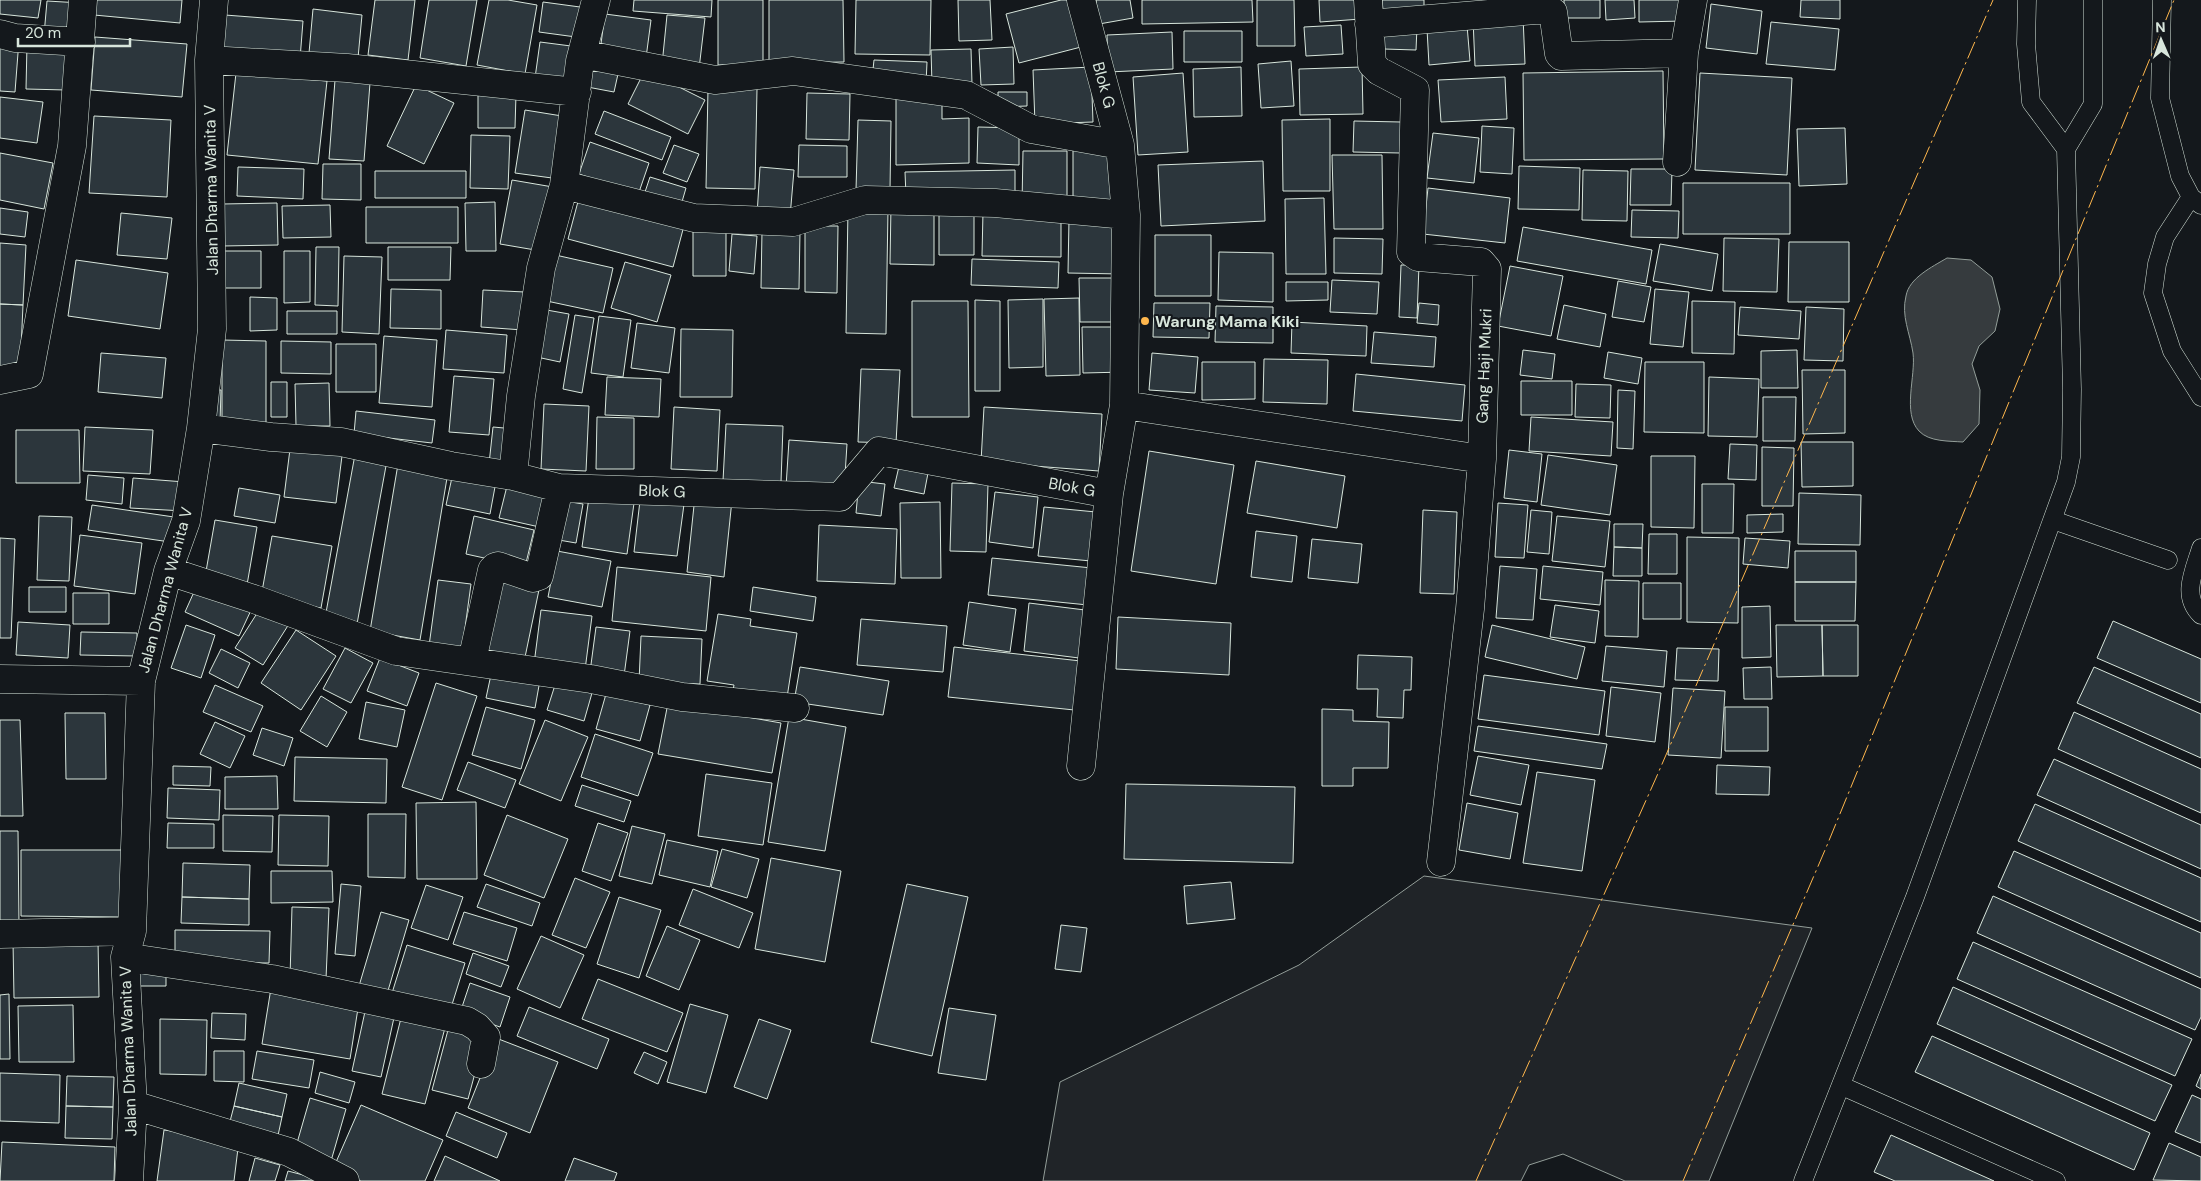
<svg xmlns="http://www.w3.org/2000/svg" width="2201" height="1181" font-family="'DM Sans',sans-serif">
<rect width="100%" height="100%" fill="#14181c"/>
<!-- green -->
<path fill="#202428" stroke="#939e99" d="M1424 876 1812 928 1709 1181H1625L1563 1154 1529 1165 1521 1181H1043L1060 1082 1299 965Z"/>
<!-- water -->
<path fill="#363b3e" stroke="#939e99" d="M1947 258 1971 260 1992 277 2000 309 1995 331 1979 346 1972 364 1980 390 1979 424 1963 442C1950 441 1929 442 1919 431 1902 413 1916 376 1913 353 1910 333 1901 316 1906 296 1909 278 1932 267 1947 258Z"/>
<!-- building -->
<path fill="#2c363c" stroke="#d8e6dc" d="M0 0H41L38 18 0 14Z
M96 0H182L180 23 94 15Z
M375 0H415L408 60 368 55Z
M429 0H477L466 66 420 58Z
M489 0H508L537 5 525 74 477 65Z
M634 0H712L711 17 633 11Z
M718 0H763V65H718Z
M769 0H843L844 62 769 63Z
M856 0H931L930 55 855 54Z
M958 0H990L992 40 959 41Z
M1061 0H1069L1081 47 1019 63 1006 14Z
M1096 0H1130L1133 18 1099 24Z
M1142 0H1252L1253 22 1142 24Z
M1257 0H1294L1295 46H1257Z
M1319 0H1360L1361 19 1320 22Z
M1382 0H1424V7L1383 10Z
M1564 0H1600V18H1564Z
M1605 0H1634L1635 18 1606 20Z
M1639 0H1683L1684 21 1639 22Z
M1801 0H1840V19L1800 17Z
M47 1 81 3 78 38 44 35Z
M543 2 580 7 576 37 539 32Z
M1711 4 1762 11 1757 54 1706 48Z
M313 9 362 15 358 58 309 53Z
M605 14 651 20 646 58 600 51Z
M225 15 303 21 300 59 223 54Z
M667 15 705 18 699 69 662 65Z
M1523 16 1525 64 1475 66 1473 19Z
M1771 22 1839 29 1835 70 1766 64Z
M1341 25 1343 54 1306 56 1304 27Z
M1467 25 1470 61 1429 65 1427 29Z
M1385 26 1417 27 1416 50 1384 49Z
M1184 31H1242V62H1184Z
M1172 32 1173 69 1108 72 1107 35Z
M95 37 187 44 182 97 91 90Z
M0 39 19 40 15 92 0 91Z
M540 42 571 46 566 83 535 78Z
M27 44 67 45 66 90 26 89Z
M1013 47 1014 84 981 85 979 49Z
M971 49 972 84 932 85 931 50Z
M588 58 620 65 614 92 582 86Z
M874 60 927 62 926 84 872 79Z
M1291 61 1294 106 1261 108 1258 64Z
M1091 67 1093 122 1035 124 1033 70Z
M1241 67 1242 116 1194 117 1193 69Z
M1362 67 1363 114 1300 115 1299 69Z
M645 70 705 100 688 134 628 104Z
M1663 71 1664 159 1524 160 1523 73Z
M236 73 327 81 318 164 227 155Z
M1183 73 1188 152 1138 155 1133 77Z
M1700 73 1792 78 1787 175 1695 170Z
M1505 77 1507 119 1441 122 1438 80Z
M335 80 370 83 364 161 329 159Z
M416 85 454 103 424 164 387 146Z
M708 88 757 89 755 189 706 188Z
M998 92H1027V106L998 107Z
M807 93 850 94 849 140 806 139Z
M478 94H516L515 128H478Z
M0 97 43 102 37 143 0 138Z
M896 99H942V119L969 118V163L896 165Z
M525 110 562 116 552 178 515 173Z
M604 111 671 137 662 160 595 134Z
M94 116 171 120 167 197 89 193Z
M1330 119V191H1283L1282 120Z
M858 120 891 121 890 190H856Z
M1354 121 1401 122 1400 153 1353 152Z
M1482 126 1514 128 1512 174 1480 172Z
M978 127 1019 128V165L977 163Z
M1845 128 1847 184 1799 186 1797 129Z
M1433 133 1479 138 1474 183 1427 178Z
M471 135 510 136 508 189 470 188Z
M590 142 649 163 638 195 579 174Z
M674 145 699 154 687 182 663 173Z
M799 145 847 146V177H798Z
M1073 146 1113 147V202L1073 201Z
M1023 151H1067V204H1022Z
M0 153 53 163 44 209 0 200Z
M1332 155H1382L1383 229H1334Z
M1263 161 1265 221 1161 226 1158 165Z
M323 164H361V200L322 199Z
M1519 166 1580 168 1579 210 1518 209Z
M238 167 304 169 303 199 237 196Z
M760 167 794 170 790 217 757 215Z
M1631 169H1672L1671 205H1630Z
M1015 170V194L906 196 905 172Z
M1583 170 1628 171 1627 221 1582 220Z
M375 171H466V198H375Z
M650 177 686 188 679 212 642 201Z
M512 180 553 187 541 251 500 244Z
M1683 183H1790V234H1683Z
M1428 188 1510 198 1505 243 1423 234Z
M580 194 685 222 673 267 568 239Z
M1324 198 1326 274H1286L1285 199Z
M495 202 496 251H466L465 203Z
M277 203 278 245 222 246V204Z
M330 205 331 237 283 238 282 206Z
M891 205 934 206V265L890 264Z
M939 206H974V255H939Z
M366 207H458V243H366Z
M0 208 28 212 25 237 0 234Z
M848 208 888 209 886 334 846 333Z
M1632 210 1679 211 1678 238 1631 237Z
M983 211 1061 212V257L982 256Z
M121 213 172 218 167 259 117 255Z
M1069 219 1122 220 1121 274 1068 273Z
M693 225H726V276H693Z
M805 226H838L837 293 805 292Z
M1523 227 1652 250 1646 284 1517 261Z
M762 231H800L799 289 761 288Z
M732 234 757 236 754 274 729 271Z
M1155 235H1211V296H1155Z
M1334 238 1383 239 1382 274 1334 273Z
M1724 238 1779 239 1777 292 1723 291Z
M1789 242H1849V302H1788Z
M0 243 26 245 23 305 0 304Z
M1660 244 1718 254 1712 291 1653 281Z
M316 247H339L338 306 315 305Z
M388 247H451L450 280H388Z
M214 251H261V288H214Z
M284 251H310V302L284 303Z
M1219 252 1273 253V302L1218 300Z
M551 254 613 268 603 313 542 300Z
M344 256 382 257 379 334 342 332Z
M972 259 1059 262 1058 288 971 285Z
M76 260 168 273 160 329 68 316Z
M625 262 671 275 657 322 611 308Z
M1401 265H1419L1417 318 1399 317Z
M1510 266 1563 276 1551 336 1498 326Z
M1079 278H1127L1128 322H1080Z
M1332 280 1379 282 1377 314 1330 312Z
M1618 281 1651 287 1644 322 1612 317Z
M1286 282H1328V300L1286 301Z
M391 289 441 290V329L390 328Z
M1655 289 1689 292 1683 347 1650 344Z
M483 290 525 292 523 330 481 327Z
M250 297 277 298V330L250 331Z
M1079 298 1080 375 1046 376 1044 299Z
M1043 299V367L1009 368 1008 300Z
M975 300 1000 301V391H975Z
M912 301H968L969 417H912Z
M1692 301 1735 302 1734 354 1692 353Z
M1154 303H1210L1209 338 1153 337Z
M1419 303 1439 305 1438 325 1417 323Z
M0 304 23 305 20 371 0 370Z
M1564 305 1606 314 1600 347 1557 339Z
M1216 306 1273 307V343L1215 342Z
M1740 307 1801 311 1799 339 1738 335Z
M1806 307 1844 309 1843 361 1804 360Z
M541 309 569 314 560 362 532 356Z
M287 311H337V334H287Z
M575 315 594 318 582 393 563 389Z
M599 316 631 320 623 377 591 373Z
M1292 322 1367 326 1366 356 1291 353Z
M637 323 675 328 669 373 631 368Z
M1082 327H1126V372L1083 373Z
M681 329 733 330 732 397H680Z
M446 330 507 335 504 373 443 369Z
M1374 332 1436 337 1434 367 1371 363Z
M384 336 437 340 432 407 379 403Z
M222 340 266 341V424H222Z
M281 341 331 342V374L281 373Z
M336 344H376V392H336Z
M1523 350 1555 354 1552 379 1520 375Z
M1797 350 1798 388H1761V351Z
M1608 352 1642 358 1638 384 1604 378Z
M101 353 166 358 162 398 98 392Z
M1152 353 1198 357 1195 393 1149 390Z
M1264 359 1328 360 1327 404 1263 402Z
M1202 362H1255V399L1202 400Z
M1645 362H1704V433L1644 432Z
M861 369 900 370 896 443 858 442Z
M1802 370H1845V433L1803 434Z
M1356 374 1465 385 1462 421 1353 411Z
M454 376 494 379 489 435 449 432Z
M607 377 661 379 659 417 605 415Z
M1709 377 1759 379 1757 437 1708 436Z
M1521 381H1572V415H1521Z
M271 382H287V417H271Z
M329 383 330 426H296L295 384Z
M1576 384 1611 385 1610 418 1575 417Z
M209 389 221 390 220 423H207Z
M1618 390 1635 391 1633 449 1617 448Z
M1763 397H1796L1795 441H1763Z
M544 404 589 406 586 471 541 469Z
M674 407 720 410 717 471 671 469Z
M984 407 1102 414 1099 471 981 462Z
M356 411 435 420 432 443 354 434Z
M597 417 634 418V469H596Z
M1531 417 1613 422 1611 456 1529 451Z
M726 424 783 426 781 482 723 481Z
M85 427 153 430 150 474 83 471Z
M493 427 515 429 511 466 489 464Z
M16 430H79L80 483H16Z
M789 440 847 444 844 491 786 487Z
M291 441 343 448 336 503 284 497Z
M1801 442H1853V486L1802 487Z
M1730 444 1757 445 1756 480 1728 479Z
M1762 447 1794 448 1793 506H1762Z
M356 449 388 455 357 624 325 618Z
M1509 450 1542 454 1537 502 1504 498Z
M1149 451 1234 465 1216 584 1131 571Z
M1548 455 1617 465 1610 515 1541 505Z
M1651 456H1695L1694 528 1651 527Z
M1256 461 1345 476 1337 528 1247 513Z
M900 462 929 468 924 494 894 488Z
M398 464 448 472 420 640 370 631Z
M454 468 497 476 490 514 446 505Z
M88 475 124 478 122 504 86 500Z
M133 478 185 482 184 511 130 508Z
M509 478 553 488 544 528 499 518Z
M859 481 885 484 881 516 856 513Z
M952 483 988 484 986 552 950 551Z
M1702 484H1734L1733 533H1702Z
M239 488 280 495 275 523 234 516Z
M590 490 635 496 627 554 582 547Z
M641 492 685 497 677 556 634 552Z
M995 492 1038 497 1033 548 989 542Z
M1799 493 1861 495 1860 545 1798 544Z
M695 496 732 500 724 577 687 572Z
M559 500 583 504 576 543 553 539Z
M940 502 941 578H901L900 503Z
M1498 503 1528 505 1524 558 1495 557Z
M92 505 174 517 170 542 88 530Z
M1044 507 1096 512 1091 561 1038 556Z
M1423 510 1457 512 1454 594 1420 593Z
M1531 510 1552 512 1549 554 1527 552Z
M1783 514V532L1747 533V515Z
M39 516 72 517 69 581 37 580Z
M474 516 534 530 525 567 466 554Z
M1557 516 1610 521 1605 567 1552 561Z
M215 520 257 527 247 585 205 577Z
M1614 524H1643L1642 548 1614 547Z
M819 525 897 529 895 584 817 581Z
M1256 531 1297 536 1292 582 1251 577Z
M1649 534H1677V574H1648Z
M80 535 142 543 135 594 74 586Z
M272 536 332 546 321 608 261 597Z
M1687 537 1739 538 1738 623 1687 622Z
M0 538 15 539 11 638H0Z
M1745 538 1790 541 1788 568 1743 564Z
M1312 539 1362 544 1358 583 1308 578Z
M1614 547 1642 548V576H1613Z
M557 551 611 561 602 607 548 597Z
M1795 551H1856V582H1795Z
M992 558 1092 568 1088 605 988 595Z
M1500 566 1537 569 1533 620 1496 618Z
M1543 566 1603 572 1600 605 1540 599Z
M617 567 711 577 706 631 612 621Z
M498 576 540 585 524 662 482 653Z
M438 580 471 584 462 650 429 646Z
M1605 580 1639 581 1638 637 1605 636Z
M1795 582H1856L1855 621H1795Z
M198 583 253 606 239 636 185 612Z
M1643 583H1681V619H1643Z
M29 587H66V612H29Z
M753 587 816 597 813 621 750 611Z
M73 593H109V624H73Z
M969 602 1016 609 1010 652 963 645Z
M1029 603 1085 610 1079 658 1024 651Z
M1555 605 1599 611 1595 643 1550 637Z
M1770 606 1771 657 1742 658V607Z
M261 607 289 624 263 665 235 648Z
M541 610 592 616 585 670 534 664Z
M718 614 751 619 750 626 797 633 786 704 732 695 734 685 707 681Z
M1118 617 1231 623 1229 675 1116 669Z
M861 619 947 626 943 672 857 665Z
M2113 621 2201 659V703L2097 658Z
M18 622 70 625 68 658 16 655Z
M186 625 215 635 201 678 171 668Z
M1492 625 1585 647 1577 679 1485 657Z
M1776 625H1822L1823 676 1777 677Z
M1822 625H1858V676H1823Z
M596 627 630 631 624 676 590 672Z
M296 630 336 656 301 710 261 683Z
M81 632 137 633V656L80 655Z
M641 636 702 639 700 684 639 682Z
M1606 646 1667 651 1664 687 1602 681Z
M954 647 1090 662 1084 711 948 697Z
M345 648 373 663 351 703 323 689Z
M1677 648 1719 649 1718 681 1675 680Z
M221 649 250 663 238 688 209 673Z
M1358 655 1412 657 1411 690H1404L1403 718 1377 717 1378 689H1357Z
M380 658 419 673 407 706 367 691Z
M800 667 889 681 883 715 794 702Z
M1771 667 1772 699H1744L1743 668Z
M2094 667 2201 714V758L2077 703Z
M492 670 540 680 535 708 486 698Z
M1484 675 1605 691 1599 735 1478 719Z
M556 682 592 693 584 721 547 710Z
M436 683 477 696 442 800 402 787Z
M215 685 263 706 251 732 203 712Z
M1611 687 1661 693 1655 742 1606 736Z
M1673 688 1725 691 1721 758 1668 755Z
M606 694 650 705 640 741 596 729Z
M321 696 347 712 327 747 300 731Z
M366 702 405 710 397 747 359 739Z
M668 703 781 723 772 773 658 754Z
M486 707 535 720 521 769 472 755Z
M1725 707H1768V751H1725Z
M1322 709 1353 710V721L1389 722 1388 768H1353V786H1322Z
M2074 712 2201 769V813L2058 749Z
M65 713H105L106 779H66Z
M789 717 846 727 825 851 768 842Z
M0 720H20L23 816H0Z
M545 720 588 737 561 801 519 784Z
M215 722 245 736 230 768 200 754Z
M1478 726 1607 744 1602 769 1474 751Z
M262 728 293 738 284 766 253 755Z
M595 734 653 753 638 796 581 777Z
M1478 756 1529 765 1521 805 1470 795Z
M295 757 387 759 386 803 294 801Z
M2054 759 2201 825V869L2037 795Z
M468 762 516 780 505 808 457 790Z
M1717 765 1770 767 1769 795 1716 794Z
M173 766 211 767 210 786 173 785Z
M1537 772 1595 780 1582 871 1523 863Z
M706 774 772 783 763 845 698 836Z
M277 776 278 809H225V777Z
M1126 784 1295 787 1293 863 1124 859Z
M582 785 631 801 624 822 575 806Z
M168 788 220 790 219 820 167 818Z
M476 802 477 879H417L416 803Z
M1467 803 1518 813 1510 859 1459 850Z
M2035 804 2201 878V922L2018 841Z
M368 814H406L405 878 368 877Z
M223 815 273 816 272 852 223 851Z
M279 815 329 816 328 866 278 865Z
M507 815 568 839 544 898 484 875Z
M168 823 214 824V848H167Z
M598 823 628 833 611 881 582 871Z
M632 826 665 834 652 884 619 876Z
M0 831H18L19 926H0Z
M667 840 718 851 710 887 659 875Z
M722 849 759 859 747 898 711 887Z
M21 850H124V917L21 916Z
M2014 851 2201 933V978L1998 887Z
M771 858 841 871 825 962 755 949Z
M183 863 250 865 249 899 182 897Z
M271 871H332L333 902 271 903Z
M575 878 610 892 586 948 552 935Z
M1231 882 1235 919 1187 924 1184 886Z
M341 884 361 886 355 956 335 954Z
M486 884 540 903 532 926 477 907Z
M907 884 968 897 932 1056 871 1042Z
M426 885 463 897 448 940 411 928Z
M693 889 753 913 739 948 679 925Z
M1993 896 2201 989V1017L2195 1030 1977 933Z
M182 897 249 899V925L181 923Z
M619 897 661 910 639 978 597 964Z
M292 907 329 908 326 979 290 978Z
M381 912 409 920 387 994 359 986Z
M464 912 517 928 507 961 453 944Z
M1061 925 1087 928 1081 972 1055 969Z
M667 926 700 940 679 990 646 976Z
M175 930 270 931 269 963 175 962Z
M541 936 584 955 560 1008 517 989Z
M98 941 99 997 14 998 13 942Z
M1973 942 2192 1039 2175 1076 1957 979Z
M407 945 465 963 450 1011 392 993Z
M473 953 509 966 501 987 466 974Z
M133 963 166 964V986H132Z
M598 979 683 1013 667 1052 582 1019Z
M470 983 510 997 500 1027 460 1013Z
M1953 987 2172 1085 2155 1121 1937 1024Z
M271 988 359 1002 350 1059 262 1044Z
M9 994 10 1059H0V995Z
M690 1004 728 1015 706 1093 667 1082Z
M73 1005 74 1062H19L18 1006Z
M366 1007 395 1013 381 1077 352 1071Z
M529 1007 609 1039 597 1069 517 1036Z
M949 1008 996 1015 986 1080 938 1073Z
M212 1013 246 1014 245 1040 211 1038Z
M402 1014 446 1024 425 1104 382 1094Z
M160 1019 207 1020 206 1075 160 1074Z
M759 1019 791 1030 767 1099 734 1087Z
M448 1030 484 1040 468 1099 432 1090Z
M1932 1036 2150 1133 2134 1170 1915 1072Z
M496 1038 558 1062 530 1133 468 1108Z
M214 1051H244V1082L214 1081Z
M257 1051 314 1060 309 1088 252 1079Z
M644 1052 667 1062 658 1084 634 1073Z
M320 1072 355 1082 349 1103 315 1093Z
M0 1073 60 1075 59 1123 0 1121Z
M2201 1074V1089L2196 1086Z
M67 1076 114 1077 113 1107 66 1106Z
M239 1083 287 1094 282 1117 234 1106Z
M2192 1095 2201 1099V1143L2175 1132Z
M310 1098 346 1109 331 1161 295 1150Z
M361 1105 443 1140 425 1181H361L333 1169Z
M66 1106 113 1107 112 1139 65 1138Z
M234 1106 282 1117 277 1140 228 1129Z
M456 1112 507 1133 497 1158 446 1136Z
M164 1130 239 1140 234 1181H157Z
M1891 1135 1994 1181H1895L1874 1172Z
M2 1142 115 1147 114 1181H0Z
M2169 1143 2201 1157V1181L2153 1180Z
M445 1156 500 1181H434Z
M255 1158 280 1165 275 1181H249Z
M574 1158 617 1173 614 1181H565Z
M288 1171 322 1180 285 1181Z"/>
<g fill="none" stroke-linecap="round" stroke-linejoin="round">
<!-- lane casing -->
<g stroke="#d8e6dc" stroke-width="19">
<path id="lane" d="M2027 0 2026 44 2031 102 2066 149
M2162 0 2160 98 2180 176 2191 197 2201 205
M2191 197 2165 237 2157 264 2153 293 2172 351 2201 397
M2053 520 2168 560
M2201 548C2194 571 2181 596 2201 615
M1842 1086 2056 1181
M1803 1181 1915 897 2066 482 2071 457 2072 389 2066 149 2093 104V0"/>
</g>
<!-- street casing -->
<g stroke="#d8e6dc" stroke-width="29">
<path id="street" d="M1368 0 1372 64 1379 71 1415 90 1411 252 1418 257 1481 262 1487 269 1482 459 1470 609 1441 862
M1369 24 1548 9 1553 12 1559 54 1561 56 1684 53
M0 34 15 38 81 42
M582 54 715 80 793 71 966 95 1031 129 1120 145
M209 60 347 68 577 92
M1677 162 1684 53 1693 0
M564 185 694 218 793 222 865 200 995 203 1126 215
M0 380 29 374 72 146 83 0
M1124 405 1482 459
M201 428 271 437 341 442 451 466 513 476
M559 488 840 497 879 451 1109 494 1124 405 1126 215 1120 145 1081 0
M168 571 254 599 396 651 591 679 682 697 795 708
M472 661 492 570 495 567 498 566 533 578 539 576 559 488 513 476 521 396 541 268 564 185 580 61 596 0
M0 679 141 681
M1081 766 1109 494
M0 934 132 931
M125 957 272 979 467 1021 477 1027 486 1037 481 1064
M133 1105 289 1152 345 1181
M129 1181 133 1105 125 957 132 931 141 681 168 571 186 521 201 428 212 329 209 60 214 0"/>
</g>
<!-- lane -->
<use href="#lane" stroke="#14181c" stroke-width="18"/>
<!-- street -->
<use href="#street" stroke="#14181c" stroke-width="28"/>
<!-- power -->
<path stroke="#ffb74d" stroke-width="1" stroke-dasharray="18 4 2.5 4" stroke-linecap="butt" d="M1476 1181 1656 778 1993 0
M1683 1181 1828 843 2174 0"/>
</g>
<!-- markers -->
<circle fill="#ffb74d" stroke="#14181c" stroke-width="2" cx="1145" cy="321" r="5"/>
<g text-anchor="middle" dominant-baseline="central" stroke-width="4" stroke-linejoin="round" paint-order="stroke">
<!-- street labels -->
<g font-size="16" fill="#d8e6dc" stroke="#14181c">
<text transform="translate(1104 85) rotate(75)">Blok G</text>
<text transform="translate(211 190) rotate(-91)">Jalan Dharma Wanita V</text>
<text transform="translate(1484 366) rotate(-88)">Gang Haji Mukri</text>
<text transform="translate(1072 487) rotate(10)">Blok G</text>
<text transform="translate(662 491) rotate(2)">Blok G</text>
<text transform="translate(165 590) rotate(-75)">Jalan Dharma Wanita V</text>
<text transform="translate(128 1051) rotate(-92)">Jalan Dharma Wanita V</text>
</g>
<!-- poi labels -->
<g font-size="16" font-weight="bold" fill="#d8e6dc" stroke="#14181c" text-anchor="start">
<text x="1155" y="321">Warung Mama Kiki</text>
</g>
</g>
<!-- north arrow -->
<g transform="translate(2161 40) rotate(358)" stroke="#14181c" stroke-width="4" paint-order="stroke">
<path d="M0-4L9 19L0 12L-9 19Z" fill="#d8e6dc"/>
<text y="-8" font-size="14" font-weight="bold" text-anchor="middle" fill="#d8e6dc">N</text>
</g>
<!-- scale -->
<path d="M18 38v8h112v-8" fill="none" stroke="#d8e6dc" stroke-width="2.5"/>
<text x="25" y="38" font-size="15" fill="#d8e6dc" stroke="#14181c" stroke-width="4" paint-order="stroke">20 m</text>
</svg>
